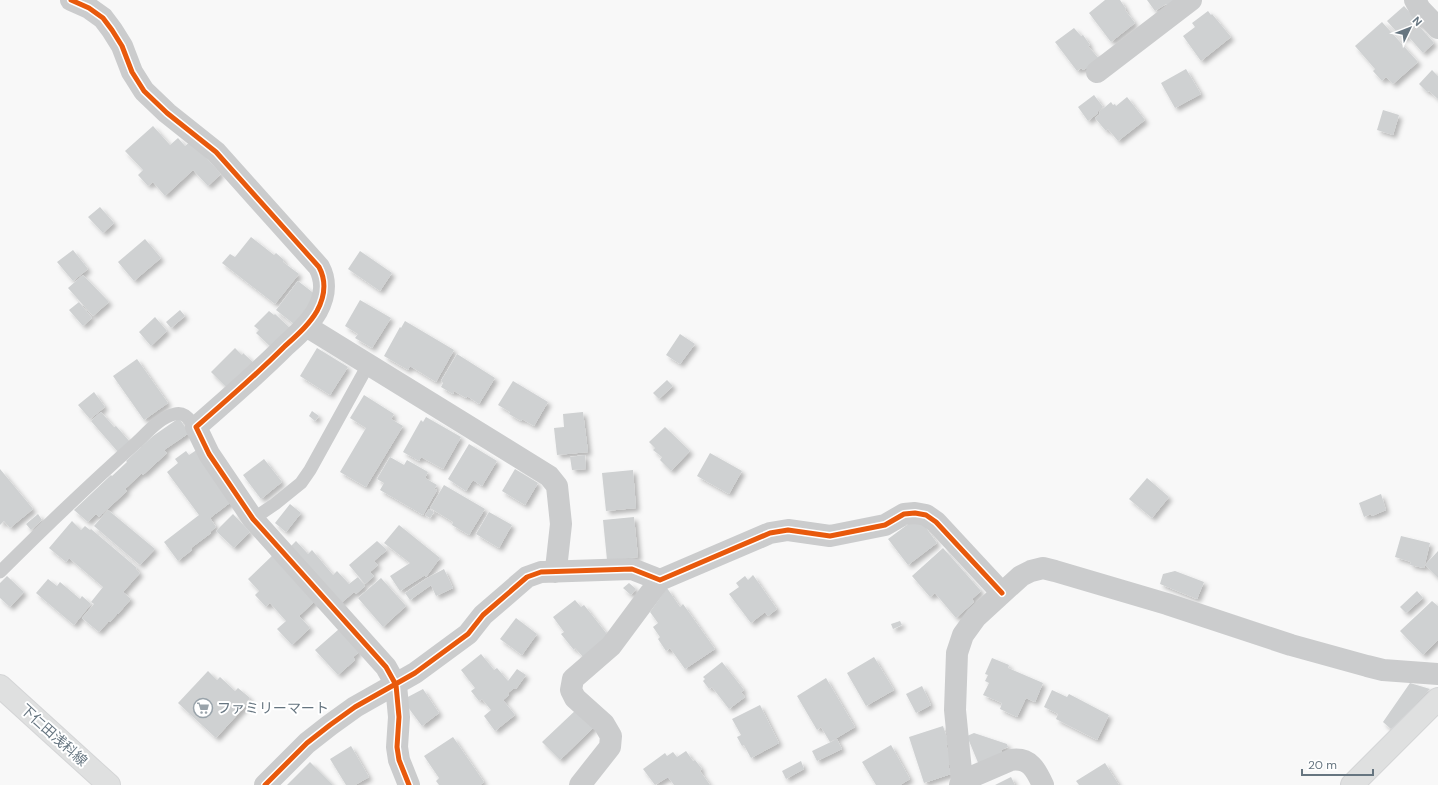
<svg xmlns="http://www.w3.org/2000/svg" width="1438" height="785" font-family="'DM Sans','Noto Sans JP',sans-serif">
<defs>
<filter id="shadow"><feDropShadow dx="3.5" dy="3.5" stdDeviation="2" flood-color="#0004"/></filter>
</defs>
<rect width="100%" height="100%" fill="#f8f8f8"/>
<!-- building -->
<path fill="#cfd1d2" filter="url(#shadow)" d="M1105 0H1120L1126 9 1125 10 1135 23 1111 42 1089 13Z
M1147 0H1178L1169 8 1166 4 1155 11Z
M1404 6 1420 24 1403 39 1387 21Z
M1208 11 1211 15 1212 14 1231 37 1201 61 1183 36 1195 27 1192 23Z
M1382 22 1418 62 1393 84 1386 77 1382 81 1373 71 1375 69 1355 46Z
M1419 26 1434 43 1423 53 1408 36Z
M1074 28 1081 36 1083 35 1090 45 1088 46 1100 60 1083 70 1081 68 1077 71 1055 42Z
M1186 69 1201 94 1175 108 1161 83Z
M1432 70 1438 76V99L1429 91 1427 92 1419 84Z
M1094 95 1103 107 1097 112 1098 113 1088 121 1078 107Z
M1127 97 1145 120 1118 141 1108 129 1106 131 1095 118 1100 114 1099 112 1111 102 1113 105 1115 104 1116 106Z
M1383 110 1399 115 1393 135 1377 130Z
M153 126 170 145 178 138 185 146 191 141 221 174 208 186 193 170 165 196 153 182 148 186 138 175 143 170 125 151Z
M100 207 114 223 103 233 88 217Z
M251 237 274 255 276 253 284 260 283 262 299 274 275 304 222 263 230 254 235 257Z
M145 239 161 258 134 281 118 262Z
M73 250 88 269 73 281 57 262Z
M360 251 392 273 380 291 348 269Z
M83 275 109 302 93 316 68 288Z
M298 281 316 295 294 324 276 310Z
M360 300 391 318 372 348 355 338 358 334 345 326Z
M79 302 92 318 83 326 69 310Z
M180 310 185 316 171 328 166 322Z
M269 311 274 315 275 314 291 329 272 348 256 333 259 330 254 326Z
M155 317 167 331 151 346 139 332Z
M405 321 454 350 436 382 410 366 408 370 384 356 400 327 401 328Z
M680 334 695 344 680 364 666 355Z
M235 348 242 355 243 353 255 364 229 390 211 372Z
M317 348 348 367 330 395 300 376Z
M457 354 495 378 479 404 467 396 466 398 454 391 453 394 441 387 443 383 441 381Z
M137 359 168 403 144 420 113 376Z
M667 380 673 386 659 399 653 393Z
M513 381 548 402 534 426 522 419 521 421 509 414 510 412 498 405Z
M94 392 105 407 90 419 78 405Z
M364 395 394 414 391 419 403 426 366 487 340 472 366 428 350 418Z
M312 411 319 416 315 421 309 416Z
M101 412 114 427 116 426 130 442 118 452 91 421Z
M583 412 588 452 557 455 554 428 564 427 563 414Z
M426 417 461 437 443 469 421 457 419 461 403 452 421 420 423 422Z
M179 418 189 433 164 450 167 453 143 475 142 473 125 489 127 491 99 517 96 514 88 522 74 510 111 475 112 476 127 462 126 461 153 436Z
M665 427 690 451 671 471 660 460 662 457 653 450 655 448 649 442Z
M469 444 497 461 482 486 473 480 466 491 448 479Z
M198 449 235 499 210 518 216 527 210 532 211 533 191 548 192 550 178 561 164 542 199 515 167 472 178 463 175 459 186 451 189 455Z
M710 453 742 471 729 494 697 476Z
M585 455 586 469 572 470 570 457Z
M390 457 404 465 407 460 428 472 425 478 437 485 434 489 437 490 423 515 380 490 384 483 377 479Z
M264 459 282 482 261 499 243 475Z
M0 469 33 509 10 528 4 521 0 525Z
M515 469 538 483 525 505 502 491Z
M633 470 636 508 606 511 602 473Z
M1147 478 1169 497 1152 518 1129 499Z
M444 485 485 509 469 535 452 525 453 522 430 508Z
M1381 494 1386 510 1372 516 1371 514 1364 517 1359 503Z
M290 504 301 513 286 532 275 523Z
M429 509 434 512 430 518 425 515Z
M108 510 155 549 140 565 94 526Z
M489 512 512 525 499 548 476 534Z
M38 514 42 520 31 530 26 524Z
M233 514 250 532 234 548 216 531Z
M634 517 638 557 607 560 603 520Z
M915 519 921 521 937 543 908 565 888 539Z
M72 521 81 530 85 526 90 530 91 529 137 568 136 569 140 573 123 592 131 599 118 614H117L110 622 109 621 99 632 82 618 94 604 91 602 103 587 69 558 66 562 49 548Z
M399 525 440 558 426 577 425 575 400 591 390 576 410 563 384 543Z
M1401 536 1430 543 1424 568 1410 565 1411 562 1395 557Z
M296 541 308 554 312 550 333 575 337 571 349 584 358 577 365 586 356 594 354 592 340 604 291 546Z
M377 541 387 550 374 561 378 565 370 572 374 576 365 584 349 565Z
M943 548 981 591 972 599 974 602 956 618 935 593 930 597 912 576Z
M1438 551V578L1425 565Z
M274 554 317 599 299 616 310 628 292 645 277 629 286 621 270 603 266 607 255 595 259 591 248 579Z
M444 569 453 588 436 596 431 585 410 600 405 593 427 578Z
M1175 571 1204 582 1197 599 1160 584 1163 574Z
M753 575 777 609 768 616 765 612 751 623 729 594 739 587 736 583 745 576 748 580Z
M7 576 24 592 10 607 0 598V583Z
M381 578 406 606 383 627 358 598Z
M48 579 57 586 60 582 80 599 82 596 91 604 74 625 36 593Z
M629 583 636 589 631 595 623 588Z
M667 588 680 607 683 604 715 649 685 669 670 648 666 651 658 639 660 637 653 627 658 623 650 612Z
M1417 591 1423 598 1406 613 1400 607Z
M575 600 581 607 584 605 610 638 584 658 575 648 574 650 561 634 564 632 553 617Z
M1432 601 1438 606V640L1423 655 1400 631Z
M516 618 537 634 522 655 500 639Z
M900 621 902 625 893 629 891 624Z
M339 629 359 652 353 657 355 660 338 675 315 650Z
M481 654 494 670 497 668 508 681 517 669 526 675 516 689 514 688 508 693 509 695 503 700 515 715 495 731 484 716 491 710 482 699 479 701 471 691 475 688 461 670Z
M874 657 894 690 866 706 847 673Z
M992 658 1009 665 1008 668 1043 683 1035 702 1026 698 1017 717 1000 709 1002 703 983 695 989 683 985 681 988 675 985 674Z
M722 662 744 690 741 692 745 697 729 709 712 687 709 689 703 681 705 679 703 677Z
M208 671 217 680 220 677 235 691 238 688 250 698 247 702 248 703 216 738 178 703Z
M826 678 855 727 830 742 821 727 817 730 797 696Z
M1410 683 1430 689 1391 729 1383 722Z
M922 686 931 705 916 713 906 694Z
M423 689 439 713 422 726 410 710 404 699Z
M1052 690 1067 697 1069 694 1109 715 1097 740 1056 719 1058 714 1044 707Z
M760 705 779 743 751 758 744 745 742 746 737 737 741 735 732 719Z
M578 708 595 726 560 760 542 742Z
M943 726 949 744 946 745 953 763 948 765 951 774 924 783 909 737Z
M974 733 1007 744 1008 747 1001 750 1003 755 979 765 967 736Z
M453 737 484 782 480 785H439L436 781 439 778 424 756Z
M837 739 842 749 817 761 812 751Z
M891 745 910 779 900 785H876L862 762Z
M351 746 369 777 355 785H346L330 759Z
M686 751 693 761 695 760 702 769 700 771 710 785H674L668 777 655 785 643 769 665 753 667 756 673 752 677 757Z
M801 761 804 769 786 779 782 771Z
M310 762 333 785H287Z
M1105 763 1119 785H1079L1076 781Z
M1011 777 1015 785H995Z"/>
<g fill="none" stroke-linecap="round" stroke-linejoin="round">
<!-- secondary casing -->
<g stroke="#d4d5d6" stroke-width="24">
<path id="secondary" d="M1352 785 1438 699"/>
</g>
<!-- primary casing -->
<g stroke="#d4d5d6" stroke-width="24">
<path id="primary" d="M0 686 109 785"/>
</g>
<!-- lane -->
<path stroke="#cbcccd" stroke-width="13" d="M253 519 275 504 301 483 310 470 368 365
M0 572C44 528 90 484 136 443 147 433 160 417 175 414 185 411 190 421 196 427"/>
<!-- street -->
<path stroke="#cbcccd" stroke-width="22" d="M71 0 89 8 103 18 112 30 122 46 132 72 144 91 167 113 216 152 319 267C327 282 325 296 317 311 309 325 296 336 284 347 256 375 226 401 196 427L209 454 253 519 386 667 396 685 399 717 397 747 399 760 409 785
M1415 0 1420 9 1438 28
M1097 72 1191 0
M306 326 549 476 557 486 561 524 557 560 555 572
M962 781 1011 760C1030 757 1036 770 1043 785
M265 785 307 743 330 725 355 707 415 673 468 634 483 615 527 577 541 572 632 569 660 580 770 533 788 530 830 536 885 525 904 514 915 513 926 515 936 522 1002 593
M580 785 610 747 611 736 604 724 575 698 571 690 573 679 611 646 660 580
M960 785 962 781 955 710 957 653 963 635 976 617 1021 576 1031 571 1043 568 1055 571 1167 604 1291 645 1367 666 1383 670 1438 674"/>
<!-- secondary -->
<use href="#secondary" stroke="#dfe0e0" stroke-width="22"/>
<!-- primary -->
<use href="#primary" stroke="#dfe0e0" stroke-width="22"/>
<!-- cycleway casing -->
<g stroke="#fff" stroke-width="8">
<path id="cycleway" d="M71 0 89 8 103 18 112 30 122 46 132 72 144 91 167 113 216 152 319 267C327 282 325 296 317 311 309 325 296 336 284 347 256 375 226 401 196 427L209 454 253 519 386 667 396 685 399 717 397 747 399 760 409 785
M265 785 307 743 330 725 355 707 415 673 468 634 483 615 527 577 541 572 632 569 660 580 770 533 788 530 830 536 885 525 904 514 915 513 926 515 936 522 1002 593"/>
</g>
<!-- cycleway -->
<use href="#cycleway" stroke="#e8590c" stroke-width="5"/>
</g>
<!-- icons -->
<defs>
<g id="supermarket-ring" transform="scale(1)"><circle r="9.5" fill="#fff" stroke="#99a3aa" stroke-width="1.5"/><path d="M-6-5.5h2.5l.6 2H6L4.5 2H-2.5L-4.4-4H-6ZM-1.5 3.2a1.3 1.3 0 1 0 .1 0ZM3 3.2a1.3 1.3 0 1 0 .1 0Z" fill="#99a3aa"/></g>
</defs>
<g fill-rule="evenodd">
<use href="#supermarket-ring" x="203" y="708"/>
</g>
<g text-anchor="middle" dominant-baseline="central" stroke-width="4" stroke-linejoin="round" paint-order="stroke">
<!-- poi labels -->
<g font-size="14" fill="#667580" stroke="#fff" text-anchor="start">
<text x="217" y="708">ファミリーマート</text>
</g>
<!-- street labels -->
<g font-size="14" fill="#667580" stroke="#fff">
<text transform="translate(54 735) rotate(42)">下仁田浅科線</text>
</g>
</g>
<!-- north arrow -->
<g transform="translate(1410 28) rotate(47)" stroke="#ffffff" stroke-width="3" paint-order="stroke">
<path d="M0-3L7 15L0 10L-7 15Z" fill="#667580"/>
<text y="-6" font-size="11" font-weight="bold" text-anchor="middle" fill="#667580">N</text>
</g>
<!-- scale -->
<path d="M1302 769v6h71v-6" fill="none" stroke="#667580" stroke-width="2"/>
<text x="1308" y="769" font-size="12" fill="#667580" stroke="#ffffff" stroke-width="3" paint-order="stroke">20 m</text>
</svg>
